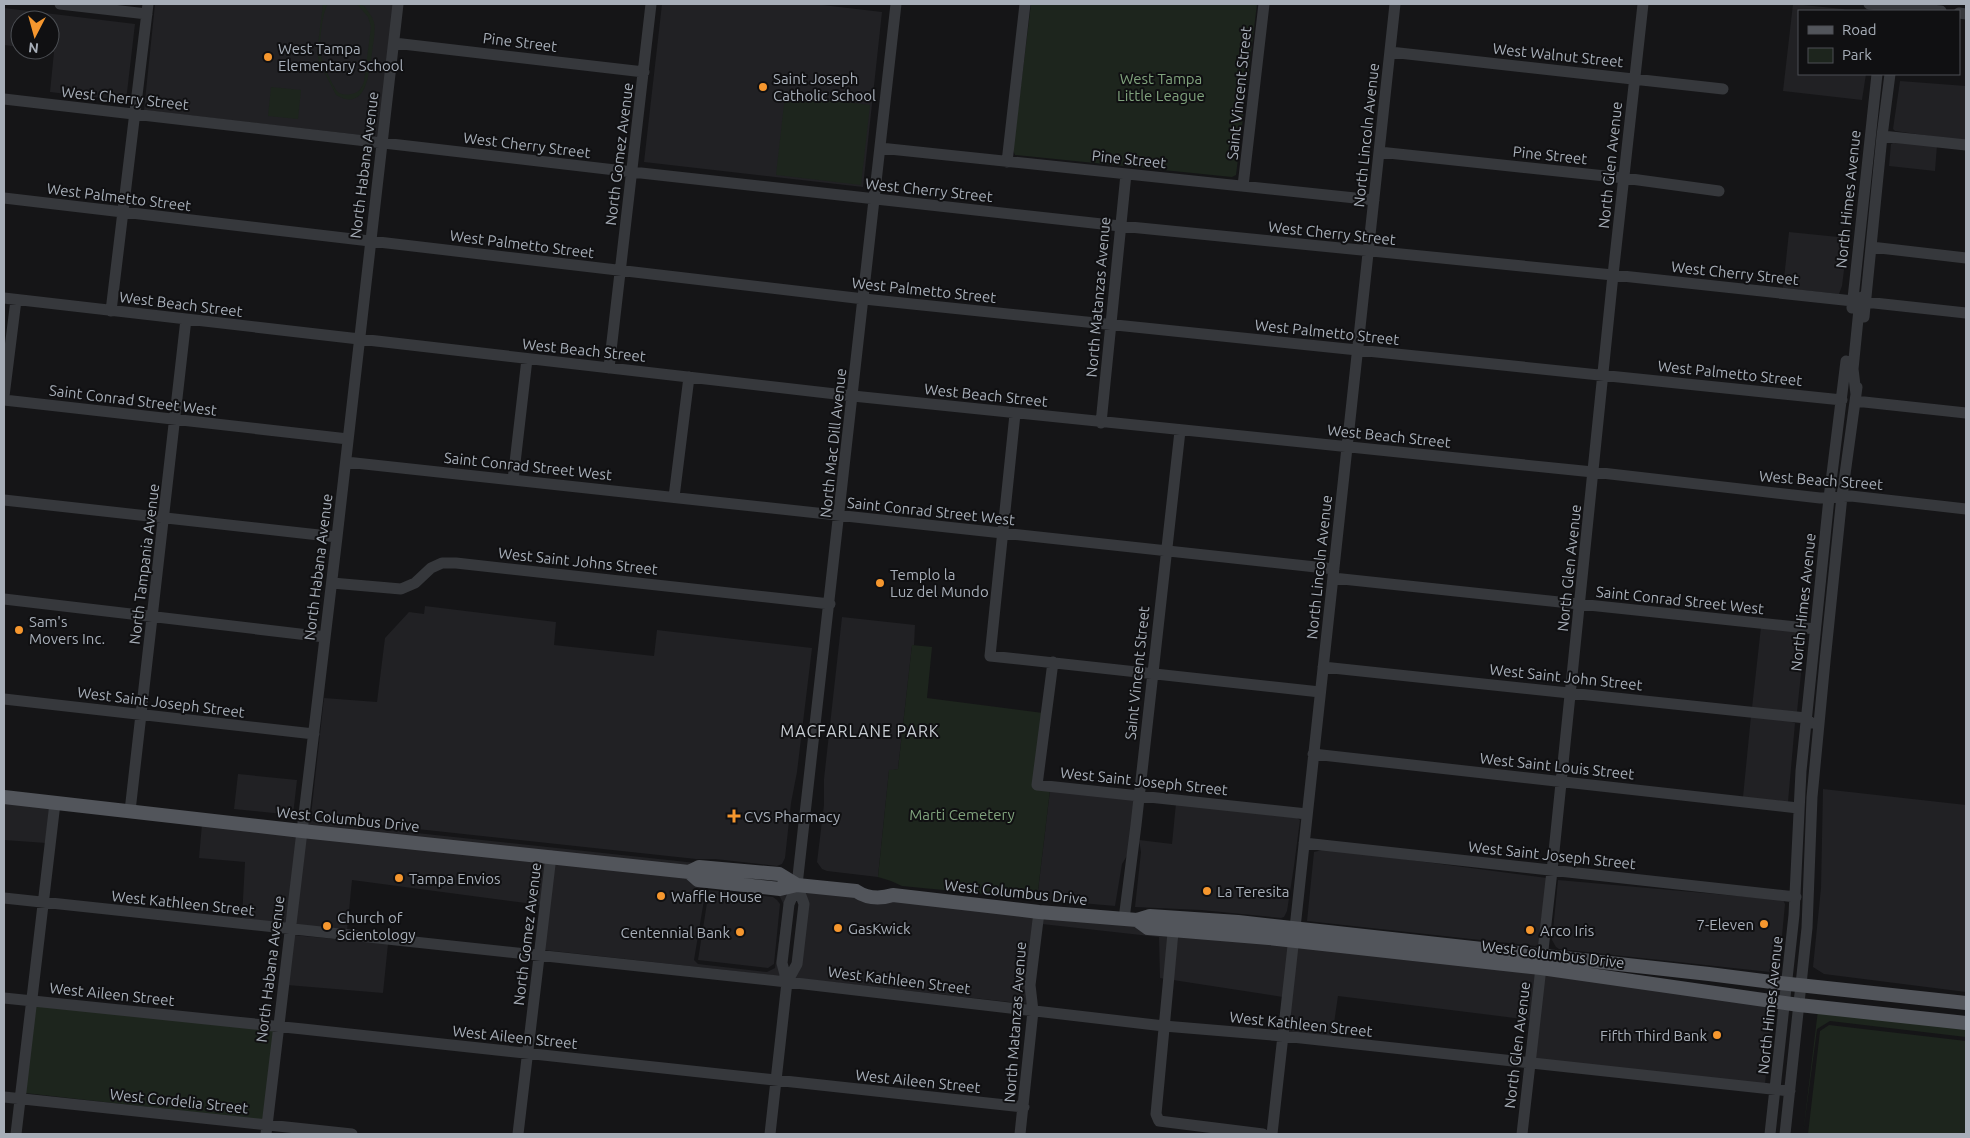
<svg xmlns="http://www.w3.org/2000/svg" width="1970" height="1138" font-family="Ubuntu,sans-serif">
<rect width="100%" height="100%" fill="#151517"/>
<!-- built -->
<path fill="#212124" d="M155 4H394L378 137 144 110Z
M662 4H814L882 12 863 187 644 162Z
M1793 4 1843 9 1847 11H1799V74H1866L1862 100 1783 91Z
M4 8 135 24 126 101 50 92 54 52 43 50H50V20H20V47L4 45Z
M1900 81 1966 86V141L1895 131 1893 129Z
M1895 142 1937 145 1935 171 1889 166 1891 144Z
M1789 232 1848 238 1842 286 1839 294 1783 288Z
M425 606 556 622 554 645 654 656 657 630 812 648 797 772 791 803 785 858 782 864 777 866 715 859H696L315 818 311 815 324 698 377 702 385 638 409 612 424 614Z
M842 617 915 625 914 645 912 646 898 769 889 771 878 877 827 871 822 869 817 862 824 805V779Z
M1761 627 1802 632 1805 635 1797 712 1752 708Z
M1751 716 1789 721 1795 723 1788 802 1743 797Z
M238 774 297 780 293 815 234 809Z
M1823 789 1966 805V992L1824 974 1813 967 1821 888Z
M1050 790 1131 798 1134 802 1128 854 1122 864 1115 906 1037 899Z
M4 802 51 807 46 843 4 840Z
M1176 803 1297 818 1300 820 1294 866 1287 911 1284 917 1281 918 1201 910 1135 907 1141 852 1139 840 1172 844Z
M309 818 314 822 696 863 689 866 307 827Z
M202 824 297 835 286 924 242 918 245 862 199 858Z
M305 836 546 860 541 905 352 880 347 931 294 925Z
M1322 850 1342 851 1547 878 1538 945 1535 946 1307 921 1314 852Z
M554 861 686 876 706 888 694 960 698 964 767 972 775 968 784 905 780 897 775 893 790 891 781 976 544 950Z
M1558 880 1783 900 1785 904 1779 967 1770 972 1559 949 1556 947 1552 940Z
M709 890 773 897 777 900 780 904 774 964 768 968 698 960Z
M804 890 1035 916 1028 1004 794 978Z
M1043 917 1171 928 1165 979 1160 978 1159 937 1042 924Z
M1179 928 1290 939 1283 997 1173 980Z
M293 935 388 944 383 993 287 985Z
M1298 940 1537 966 1531 1020 1338 996 1332 1037 1288 1032Z
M1545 967 1774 996 1765 1084 1535 1060Z"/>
<!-- green -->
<path fill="#1d251d" d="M323 4H328C322 13 320 39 320 50 320 58 332 85 337 91 340 95 346 95 351 94 359 93 362 88 364 81L371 27 368 17 357 4 364 6C368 11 372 16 374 22 376 32 373 43 372 53 369 72 367 113 336 95L319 62 317 52Z
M1031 4H1257L1236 175 1232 177 1015 155 1013 150Z
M271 87 301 90 298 119 268 116Z
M785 95 870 105 861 185 776 175Z
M912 645 932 647 927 698 1043 713 1034 788 1050 790 1037 899 902 886 891 881 878 877 889 770 898 769Z
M34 1006 274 1030 263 1120 25 1093Z
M1818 1010 1966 1028V1037L1830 1021 1817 1029 1803 1134Z
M1829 1025 1966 1041V1134H1808L1820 1031Z"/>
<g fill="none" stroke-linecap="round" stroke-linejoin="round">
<!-- minor -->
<path stroke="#36383c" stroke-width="11" d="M60 4 147 14
M1869 4 1941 11
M1959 13 1966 14
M394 43 644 72
M1390 52 1723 89
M4 99 641 173 1120 226 1613 275 1853 301 1857 303 1859 309 1853 369 1856 394
M1882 136 1966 145
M880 148 1374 200
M1379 152 1624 178 1719 191
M1007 162 1025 4
M1243 186 1264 4
M4 198 864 299 1842 400
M1871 247 1966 258
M1862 297 1865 302 1966 313
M4 298 853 396 1593 472 1820 498 1851 496 1966 509
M1852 308 1877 74
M111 311 148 4
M1864 317 1882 136 1890 74
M609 368 651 4
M4 396 16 300
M4 400 348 439
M1855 401 1966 413
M1015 414 990 656 1320 692
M1101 423 1126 174
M346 462 1334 569
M513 480 527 359
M674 497 689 377
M4 500 337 537
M1333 578 1815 629
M332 583 401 589 415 583 431 568 442 563H456L830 604
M4 599 325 637
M1053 662 1037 785 1307 814
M1323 667 1806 718 1811 723
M4 699 314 734
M1313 754 1798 808
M130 811 186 319
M1304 843 1796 897
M4 898 787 982 1164 1026 1283 1036 1790 1091
M1124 919 1136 825 1180 431
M1174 922 1156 1114 1159 1121 1263 1134
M787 982 782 963 789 904 797 885 896 4
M4 998 303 1029 1024 1107
M4 1097 352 1134
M16 1134 55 803
M266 1134 337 537 398 4
M518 1134 551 856
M770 1134 787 982 797 964 804 904 797 885
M1020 1134 1033 1011 1030 985 1039 912
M1272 1134 1295 928 1395 4
M1522 1134 1552 871 1613 275 1643 4
M1770 1134 1794 915 1801 771 1829 498 1846 361
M1785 1134 1807 928 1812 797 1825 661 1842 496 1857 387"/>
<!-- major -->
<path stroke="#52555b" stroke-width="14" d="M4 797 302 831 689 872 699 867 779 874 797 885
M689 872 698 880 780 889 797 885 856 891C868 899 880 899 893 895L1039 912 1137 920 1150 916 1238 922 1709 974 1780 983 1966 1003
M1137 920 1148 928 1269 938 1541 968 1799 1005 1966 1023"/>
</g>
<!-- markers -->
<g fill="#f6972e" stroke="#101012" stroke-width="2">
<circle cx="268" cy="57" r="5"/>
<circle cx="763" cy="87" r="5"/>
<circle cx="880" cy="583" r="5"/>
<circle cx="19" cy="630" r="5"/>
<path d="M731.5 808.5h5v5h5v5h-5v5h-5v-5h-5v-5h5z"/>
<circle cx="399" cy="878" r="5"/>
<circle cx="1207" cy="891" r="5"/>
<circle cx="661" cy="896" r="5"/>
<circle cx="1764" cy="924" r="5"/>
<circle cx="327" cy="926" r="5"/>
<circle cx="838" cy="928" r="5"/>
<circle cx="1530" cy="930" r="5"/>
<circle cx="740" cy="932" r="5"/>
<circle cx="1717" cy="1035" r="5"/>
</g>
<g text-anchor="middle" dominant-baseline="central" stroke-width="4" stroke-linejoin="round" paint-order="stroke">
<!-- street labels -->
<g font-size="15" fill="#a7aeb8" stroke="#101012">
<text transform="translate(520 42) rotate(7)">Pine Street</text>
<text transform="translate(1558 55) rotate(6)">West Walnut Street</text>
<text transform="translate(1239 93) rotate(-84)">Saint Vincent Street</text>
<text transform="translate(125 98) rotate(6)">West Cherry Street</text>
<text transform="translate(1366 135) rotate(-84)">North Lincoln Avenue</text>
<text transform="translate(527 145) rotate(7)">West Cherry Street</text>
<text transform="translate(619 154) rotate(-83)">North Gomez Avenue</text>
<text transform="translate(1550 155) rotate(6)">Pine Street</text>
<text transform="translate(1129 159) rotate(6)">Pine Street</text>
<text transform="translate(364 165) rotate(-83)">North Habana Avenue</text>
<text transform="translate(1610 165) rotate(-84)">North Glen Avenue</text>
<text transform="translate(929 190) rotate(6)">West Cherry Street</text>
<text transform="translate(119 197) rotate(7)">West Palmetto Street</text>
<text transform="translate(1848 199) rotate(-84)">North Himes Avenue</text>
<text transform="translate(1332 233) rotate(6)">West Cherry Street</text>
<text transform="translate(522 244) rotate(7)">West Palmetto Street</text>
<text transform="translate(1735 273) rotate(6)">West Cherry Street</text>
<text transform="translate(924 290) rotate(6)">West Palmetto Street</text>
<text transform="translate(1098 297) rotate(-85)">North Matanzas Avenue</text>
<text transform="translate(181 304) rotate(7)">West Beach Street</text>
<text transform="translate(1327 332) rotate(6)">West Palmetto Street</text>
<text transform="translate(584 350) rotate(6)">West Beach Street</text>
<text transform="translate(1730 373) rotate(6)">West Palmetto Street</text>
<text transform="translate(986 395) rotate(6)">West Beach Street</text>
<text transform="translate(133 400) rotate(7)">Saint Conrad Street West</text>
<text transform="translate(1389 436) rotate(6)">West Beach Street</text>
<text transform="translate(833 443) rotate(-84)">North Mac Dill Avenue</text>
<text transform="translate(528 466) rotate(6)">Saint Conrad Street West</text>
<text transform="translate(1821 480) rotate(4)">West Beach Street</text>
<text transform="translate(931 511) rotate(6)">Saint Conrad Street West</text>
<text transform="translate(578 561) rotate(6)">West Saint Johns Street</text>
<text transform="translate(144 564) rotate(-83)">North Tampania Avenue</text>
<text transform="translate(318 567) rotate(-83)">North Habana Avenue</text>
<text transform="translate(1319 567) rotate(-84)">North Lincoln Avenue</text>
<text transform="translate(1569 568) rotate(-84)">North Glen Avenue</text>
<text transform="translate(1680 600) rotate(6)">Saint Conrad Street West</text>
<text transform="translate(1803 602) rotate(-84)">North Himes Avenue</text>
<text transform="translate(1137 673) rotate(-84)">Saint Vincent Street</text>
<text transform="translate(1566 677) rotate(6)">West Saint John Street</text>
<text transform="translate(161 702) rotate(7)">West Saint Joseph Street</text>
<text transform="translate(1557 766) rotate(6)">West Saint Louis Street</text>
<text transform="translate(1144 781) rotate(6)">West Saint Joseph Street</text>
<text transform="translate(348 819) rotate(6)">West Columbus Drive</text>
<text transform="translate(1552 855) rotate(6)">West Saint Joseph Street</text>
<text transform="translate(1016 892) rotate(6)">West Columbus Drive</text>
<text transform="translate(183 903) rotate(6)">West Kathleen Street</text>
<text transform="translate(527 934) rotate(-83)">North Gomez Avenue</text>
<text transform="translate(1553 954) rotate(7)">West Columbus Drive</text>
<text transform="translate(270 969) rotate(-83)">North Habana Avenue</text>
<text transform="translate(899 980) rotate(7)">West Kathleen Street</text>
<text transform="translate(112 994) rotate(6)">West Aileen Street</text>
<text transform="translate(1770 1005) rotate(-84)">North Himes Avenue</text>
<text transform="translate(1015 1022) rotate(-86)">North Matanzas Avenue</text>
<text transform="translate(1301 1024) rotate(6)">West Kathleen Street</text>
<text transform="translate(515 1037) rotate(6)">West Aileen Street</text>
<text transform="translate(1517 1045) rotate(-83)">North Glen Avenue</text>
<text transform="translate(918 1081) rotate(6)">West Aileen Street</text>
<text transform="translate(179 1101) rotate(6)">West Cordelia Street</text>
</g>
<!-- poi labels -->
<g font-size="15" fill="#a7aeb8" stroke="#101012" text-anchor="start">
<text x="278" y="48">West Tampa<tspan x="278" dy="17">Elementary School</tspan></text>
<text x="773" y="78">Saint Joseph<tspan x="773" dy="17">Catholic School</tspan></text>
<text x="890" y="574">Templo la<tspan x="890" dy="17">Luz del Mundo</tspan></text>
<text x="29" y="621">Sam's<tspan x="29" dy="17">Movers Inc.</tspan></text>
<text x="744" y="816">CVS Pharmacy</text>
<text x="409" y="878">Tampa Envios</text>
<text x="1217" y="891">La Teresita</text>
<text x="671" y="896">Waffle House</text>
<text x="337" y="917">Church of<tspan x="337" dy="17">Scientology</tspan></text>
<text x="1754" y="924" text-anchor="end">7-Eleven</text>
<text x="848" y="928">GasKwick</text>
<text x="1540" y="930">Arco Iris</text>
<text x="730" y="932" text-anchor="end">Centennial Bank</text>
<text x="1707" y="1035" text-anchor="end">Fifth Third Bank</text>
</g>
<!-- park labels -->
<g font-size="15" fill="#80a37d" stroke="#101012">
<text x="1161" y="78">West Tampa<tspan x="1161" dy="17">Little League</tspan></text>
<text x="962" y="814">Marti Cemetery</text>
</g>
<!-- neighbourhood labels -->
<g font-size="16" letter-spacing="1" fill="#c8cdd3" stroke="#101012">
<text x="860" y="731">MACFARLANE PARK</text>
</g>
</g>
<!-- border -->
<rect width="1970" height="1138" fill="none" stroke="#a7aeb8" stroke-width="10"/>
<!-- legend -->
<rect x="1798" y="10" width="162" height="65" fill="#101012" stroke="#4c4f54"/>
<rect x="1808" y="26" width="25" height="8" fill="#52555b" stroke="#4c4f54"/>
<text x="1842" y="35" font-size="15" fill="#a7aeb8">Road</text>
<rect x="1808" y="48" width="25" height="15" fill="#1d251d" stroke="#4c4f54"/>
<text x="1842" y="60" font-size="15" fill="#a7aeb8">Park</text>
<!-- north arrow -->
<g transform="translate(35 35) rotate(186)"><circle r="24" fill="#101012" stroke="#4c4f54"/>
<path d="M0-4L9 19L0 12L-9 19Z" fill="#f6972e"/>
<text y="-8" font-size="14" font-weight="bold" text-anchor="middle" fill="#a7aeb8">N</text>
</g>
</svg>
